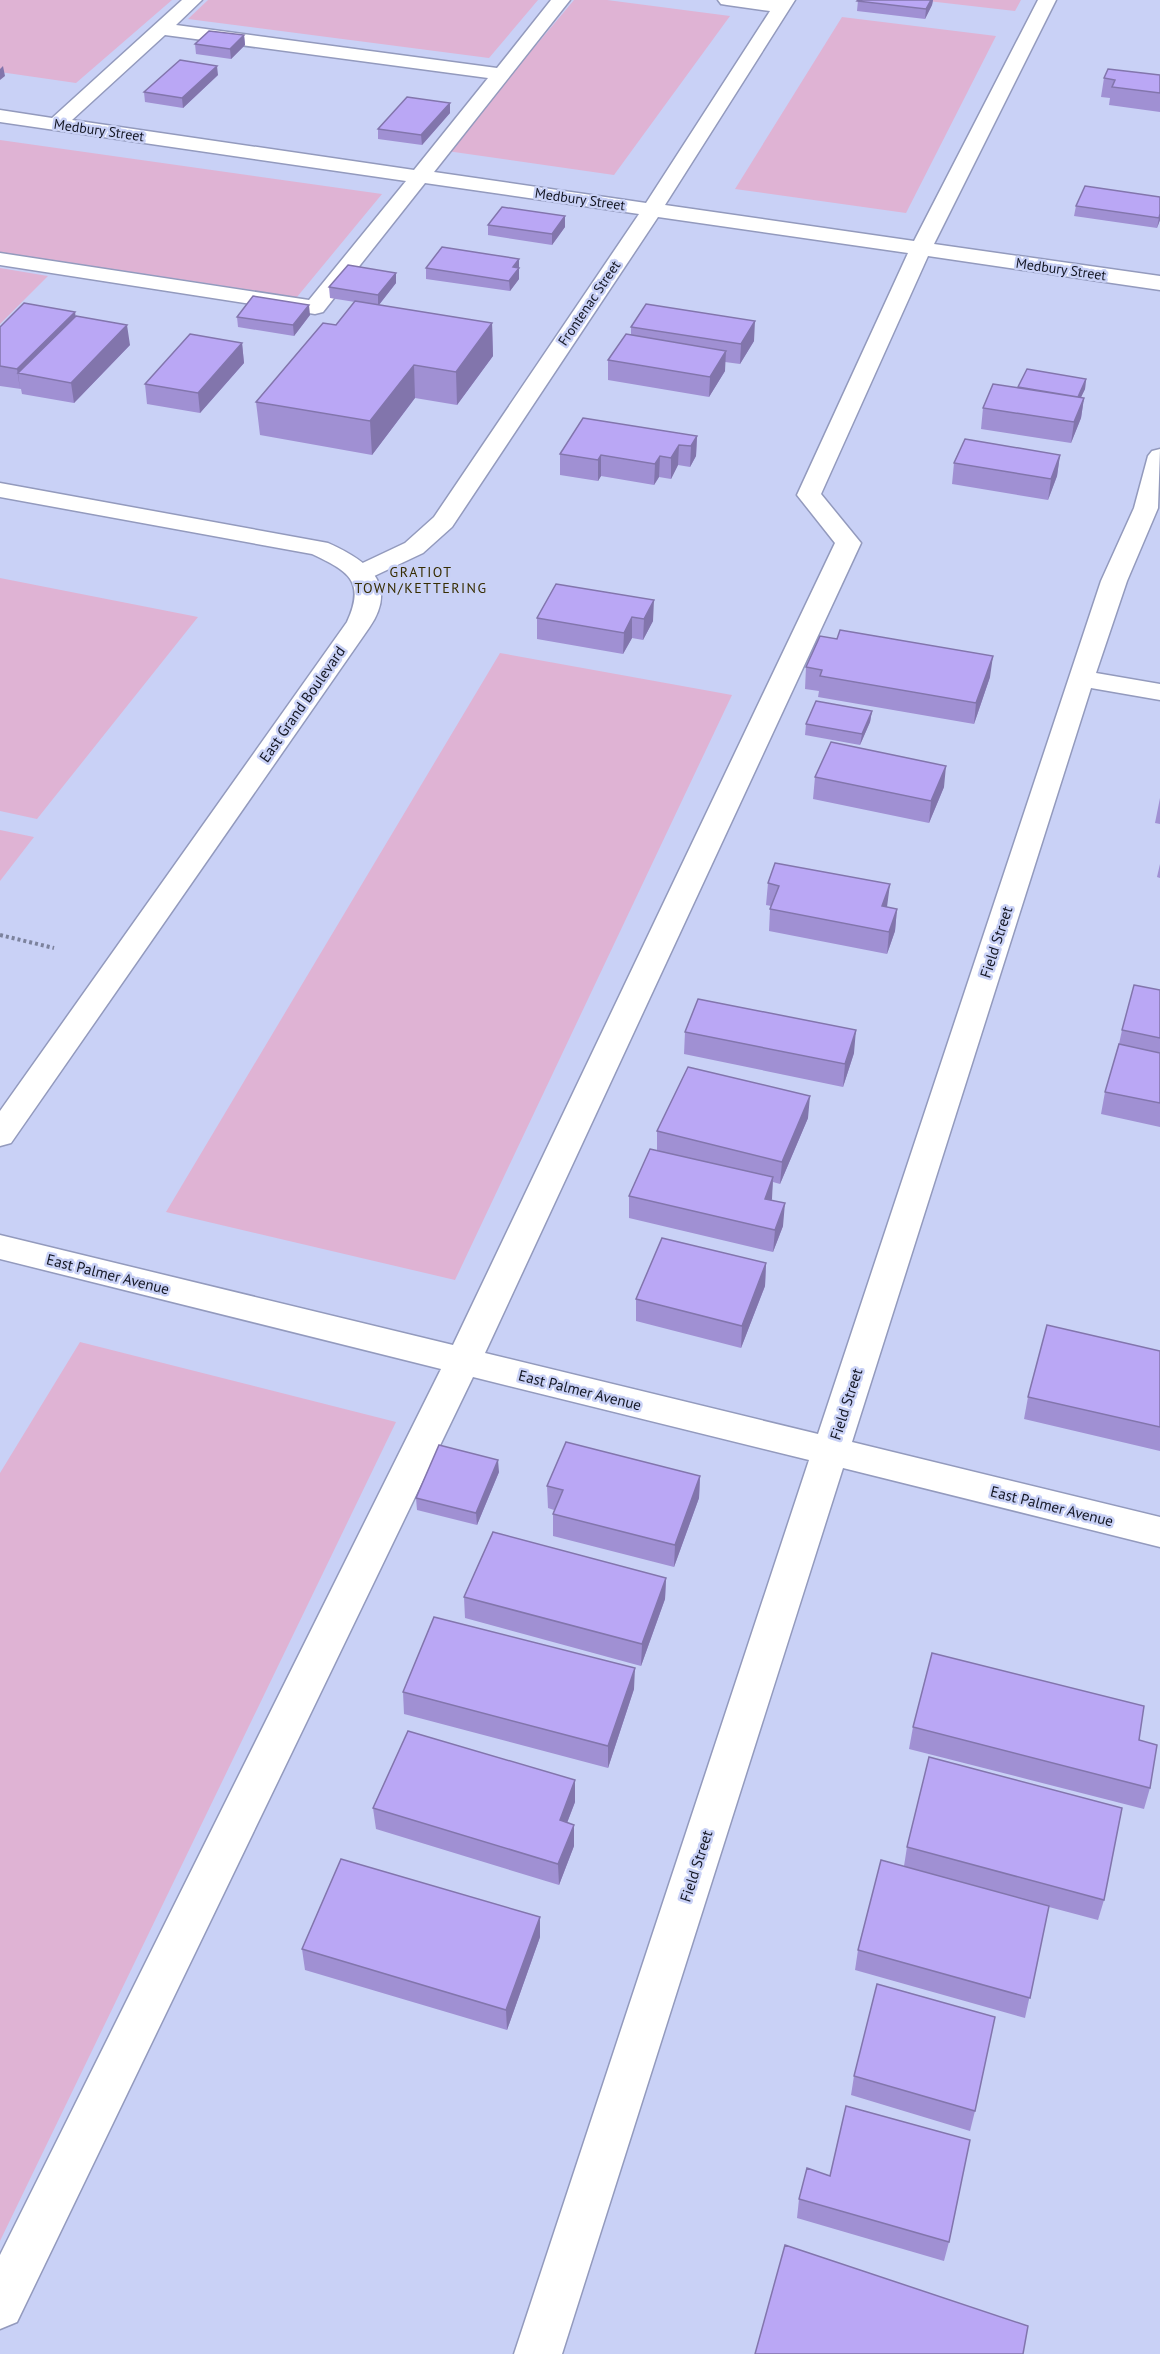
<svg xmlns="http://www.w3.org/2000/svg" width="1160" height="2354" font-family="'PT Sans',sans-serif">
<rect width="100%" height="100%" fill="#c9d1f6"/>
<!-- green -->
<path fill="#dfb3d4" d="M0 0H172L76 83 0 72Z
M208 0H538L489 58 188 19Z
M574 0H607L730 16 614 175 447 151Z
M919 0H1021L1015 11Z
M842 17 996 36 906 213 735 189Z
M0 140 382 194 297 297 0 252Z
M0 268 48 276 0 324Z
M0 578 198 617 37 819 0 811Z
M500 653 732 695 455 1280 166 1212Z
M0 830 34 837 0 881Z
M80 1342 396 1422 0 2241V1473Z"/>
<g fill="none" stroke-linecap="round" stroke-linejoin="round">
<!-- minor casing -->
<g stroke="#939abd" stroke-width="3">
<path id="minor" d="M182 0H202L176 25 497 68 551 0H570L434 172 646 203 770 11 727 5 721 4 718 0H795L665 205 914 241 1038 0H1056L934 244 1160 276V290L928 256 821 494 861 543 485 1353 818 1434 1101 581 1134 508 1148 456 1152 451 1160 449 1158 508 1127 581 1096 673 1160 684V700L1091 688 852 1442 1160 1517V1547L843 1468 562 2354H514L809 1460 473 1377 17 2322 0 2329V2255L441 1369 0 1259V1235L453 1345 835 543 797 495 908 253 658 217 452 527 423 553 370 578 361 581 352 578 348 573 352 568 405 543 434 517 639 214 425 183 323 312 315 314 0 265V253L309 300 406 181 0 122V110L52 118ZM165 35 488 78 414 170 72 120Z"/>
</g>
<!-- major casing -->
<g stroke="#939abd" stroke-width="3">
<path id="major" d="M0 483 328 543C366 560 400 583 369 628L11 1143 0 1146V1111L347 622C366 581 348 571 312 554L0 497Z"/>
</g>
<!-- path -->
<path stroke="#7c829d" stroke-width="4" stroke-dasharray="3 3" stroke-linecap="butt" d="M0 935 54 948"/>
<!-- minor -->
<use href="#minor" fill="#fff" fill-rule="evenodd"/>
<!-- major -->
<use href="#major" fill="#fff" fill-rule="evenodd"/>
</g>
<!-- wall -->
<path fill="#a090d3" d="M858 0H933L932 5 925 19 857 11Z
M244 35 245 45 231 59 196 54 195 44Z
M218 75 183 108 145 102 144 92Z
M1160 75V112L1109 105 1110 98 1101 97 1104 78Z
M450 103V113L422 145 378 139V129Z
M1160 197V220L1157 228 1074 216 1076 206Z
M565 216V227L552 245 488 235V225Z
M519 259V279L510 291 426 279V268Z
M396 273V283L379 305 492 323 493 356 457 405 415 398 372 455 260 435 256 402 336 325 355 302 330 298 329 287Z
M75 312V317L130 345 74 403 22 394 21 389 0 386V327Z
M310 315 294 336 238 327 237 317Z
M631 327 754 341 740 364 725 362V371L709 397 608 380V360L631 335Z
M242 343 244 363 200 413 147 404 145 384Z
M1086 379 1085 389 1081 397 1084 398 1081 418 1071 443 981 429 983 408 1018 387Z
M697 436 696 456 690 467 678 465 671 479 659 477 654 485 601 476 598 481 560 475V454Z
M1060 455 1057 476 1048 500 952 484 954 463Z
M556 584 653 621 643 640 632 638 623 654 537 639V618Z
M806 667 990 677 974 724 818 697 819 691 805 689Z
M872 711 870 722 860 745 805 735 806 724Z
M815 777 944 787 929 823 813 799Z
M1160 798V824L1155 823Z
M1160 864V878L1157 877Z
M768 883 897 909 895 931 887 954 769 931 770 909 771 906 766 905Z
M1160 990V1127L1101 1114 1105 1092 1119 1044 1122 1030Z
M685 1032 854 1053 843 1087 684 1054Z
M808 1118 780 1184 773 1182 771 1200 783 1226 773 1252 629 1218V1196L657 1150V1131Z
M766 1263 765 1286 741 1348 636 1321V1299Z
M1160 1351V1451L1024 1419 1028 1397Z
M499 1472 477 1525 417 1510 416 1498Z
M700 1476 699 1498 674 1567 553 1536V1514L554 1510 548 1508 547 1486Z
M666 1578 665 1599 641 1666 465 1618 464 1597Z
M634 1689 608 1768 404 1714 403 1692Z
M913 1727 1139 1740 1150 1788 1144 1809 909 1749Z
M575 1780V1802L567 1823 574 1846 559 1885 376 1829 373 1808Z
M907 1847 1104 1900 1098 1920 1049 1907 1025 2018 855 1970 858 1950 904 1866Z
M540 1937 507 2030 305 1970 302 1949Z
M854 2076 975 2111 970 2131 851 2095Z
M799 2199 949 2242 944 2261 797 2218Z"/>
<!-- shaded-wall -->
<path fill="#8275ac" d="M931 0H933L932 5 925 19 926 9Z
M244 35 245 45 231 59 230 49Z
M3 66 5 76 0 80V69Z
M217 66 218 75 183 108 182 98Z
M450 103V113L422 145 421 135Z
M1160 214V220L1157 228 1159 218Z
M565 216V227L552 245V234Z
M519 259V279L510 291 509 281 513 267Z
M396 273V283L378 306V295Z
M309 305 310 315 294 336 293 325Z
M75 312 78 332 18 373 20 389 17 369Z
M755 321 754 341 740 364 741 344Z
M492 323 493 356 457 405 456 372Z
M127 325 130 345 74 403 71 383Z
M242 343 244 363 200 413 198 393Z
M726 351 725 371 709 397 710 377Z
M414 365 415 398 372 455 370 421Z
M1086 379 1085 389 1074 412 1075 402Z
M1084 398 1081 418 1071 443 1074 422Z
M697 436 696 456 690 467 691 446Z
M679 445 678 465 671 479V458Z
M601 455V476L598 481V460Z
M1060 455 1057 476 1048 500 1051 479Z
M660 456 659 477 654 485 655 464Z
M654 600 653 621 643 640 644 619Z
M632 617V638L623 654 624 633Z
M993 656 990 677 974 724 976 703Z
M872 711 870 722 860 745 862 734Z
M946 766 944 787 929 823 931 801Z
M890 884 887 907 882 906Z
M897 909 895 931 887 954 889 932Z
M856 1030 854 1053 843 1087 845 1064Z
M810 1096 808 1118 780 1184 782 1162Z
M773 1177 772 1199 764 1221 765 1199Z
M785 1203 783 1226 773 1252 775 1230Z
M766 1263 765 1286 741 1348 742 1326Z
M498 1460 499 1472 477 1525 476 1513Z
M700 1476 699 1498 674 1567 675 1545Z
M666 1578 665 1599 641 1666 642 1644Z
M635 1668 634 1689 608 1768V1746Z
M575 1780V1802L560 1841V1820Z
M574 1825V1846L559 1885 558 1864Z
M540 1917V1937L507 2030 506 2010Z"/>
<!-- building -->
<path fill="#baa7f5" stroke="#8275ac" stroke-width="1.5" d="M858 0H931L926 9 857 1Z
M209 31 244 35 230 49 195 44Z
M180 60 217 66 182 98 144 92Z
M1108 69 1160 75V93L1112 87 1115 80 1104 78Z
M407 97 450 103 421 135 378 129Z
M1085 186 1160 197V214L1159 218 1076 206Z
M502 207 565 216 552 234 488 225Z
M442 247 519 259 513 267 519 268 509 281 426 268Z
M348 265 396 273 378 295 329 287Z
M253 296 309 305 293 325 237 317Z
M355 301 492 323 456 372 414 365 370 421 256 402 323 323 336 325Z
M24 303 75 312 17 369 0 366V327Z
M646 304 755 321 741 344 631 327Z
M76 316 127 325 71 383 18 373Z
M190 334 242 343 198 393 145 384Z
M626 334 726 351 710 377 608 360Z
M1027 369 1086 379 1078 397 1018 387Z
M993 384 1084 398 1074 422 983 408Z
M583 418 697 436 691 446 679 445 671 458 660 456 655 464 601 455 598 460 560 454Z
M965 439 1060 455 1051 479 954 463Z
M556 584 654 600 644 619 632 617 624 633 537 618Z
M840 630 993 656 976 703 820 676 822 670 806 667 820 636 837 639Z
M816 701 872 711 862 734 806 724Z
M831 742 946 766 931 801 815 777Z
M775 863 890 884 882 906 897 909 889 932 770 909 779 886 768 883Z
M1134 985 1160 990V1038L1122 1030Z
M698 999 856 1030 845 1064 685 1032Z
M1119 1044 1160 1053V1103L1105 1092Z
M688 1067 810 1096 782 1162 657 1131Z
M650 1149 773 1177 765 1199 785 1203 775 1230 629 1196Z
M662 1238 766 1263 742 1326 636 1299Z
M1047 1325 1160 1351V1427L1028 1397Z
M566 1442 700 1476 675 1545 553 1514 563 1490 547 1486Z
M439 1445 498 1460 476 1513 416 1498Z
M493 1532 666 1578 642 1644 464 1597Z
M434 1617 635 1668 608 1746 403 1692Z
M932 1653 1144 1706 1139 1740 1157 1745 1150 1788 913 1727Z
M408 1731 575 1780 560 1820 574 1825 558 1864 373 1808Z
M929 1757 1122 1808 1104 1900 907 1847Z
M341 1859 540 1917 506 2010 302 1949Z
M881 1860 1049 1906 1030 1998 858 1950Z
M877 1984 995 2017 975 2111 854 2076Z
M846 2106 970 2140 949 2242 799 2199 807 2168 830 2176Z
M785 2245 1028 2326 1023 2354H755Z"/>
<g text-anchor="middle" dominant-baseline="central" stroke-width="5" stroke-linejoin="round" paint-order="stroke">
<!-- far-street labels -->
<g font-size="14" fill="#141724" stroke="#c9d1f6">
<text transform="translate(99 130) rotate(8)">Medbury Street</text>
<text transform="translate(580 199) rotate(8)">Medbury Street</text>
<text transform="translate(1061 269) rotate(8)">Medbury Street</text>
<text transform="translate(589 303) rotate(-56)">Frontenac Street</text>
</g>
<!-- far-neighbourhood labels -->
<g font-size="14" letter-spacing="1.5" fill="#362c01" stroke="#c9d1f6">
<text x="421" y="572">GRATIOT<tspan x="421" dy="16">TOWN/KETTERING</tspan></text>
</g>
<!-- street labels -->
<g font-size="15" fill="#141724" stroke="#c9d1f6">
<text transform="translate(302 704) rotate(-55)">East Grand Boulevard</text>
<text transform="translate(996 942) rotate(-72)">Field Street</text>
<text transform="translate(108 1274) rotate(14)">East Palmer Avenue</text>
<text transform="translate(580 1390) rotate(14)">East Palmer Avenue</text>
<text transform="translate(846 1404) rotate(-72)">Field Street</text>
<text transform="translate(1052 1506) rotate(14)">East Palmer Avenue</text>
<text transform="translate(696 1866) rotate(-72)">Field Street</text>
</g>
</g>
</svg>
